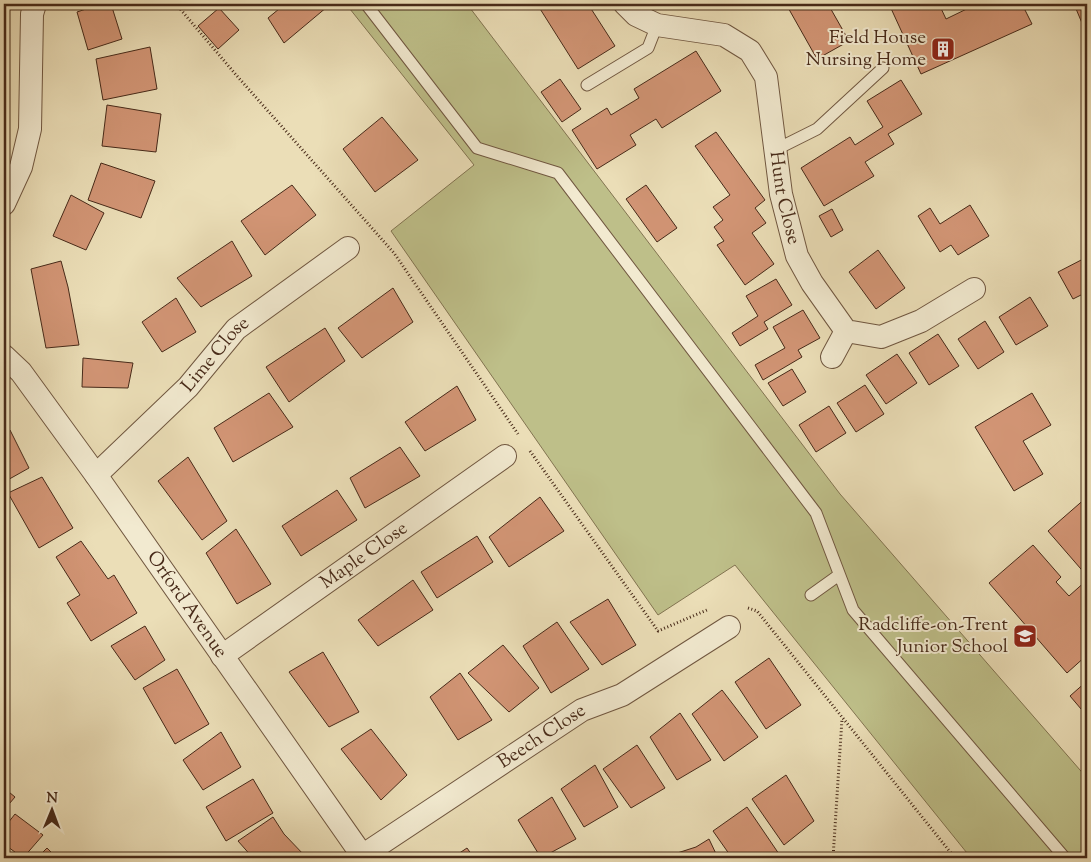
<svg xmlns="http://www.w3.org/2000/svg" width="1091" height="862" font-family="'Sorts Mill Goudy',serif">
<rect width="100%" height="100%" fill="#ebdeb7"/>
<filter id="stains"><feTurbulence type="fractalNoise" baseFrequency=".004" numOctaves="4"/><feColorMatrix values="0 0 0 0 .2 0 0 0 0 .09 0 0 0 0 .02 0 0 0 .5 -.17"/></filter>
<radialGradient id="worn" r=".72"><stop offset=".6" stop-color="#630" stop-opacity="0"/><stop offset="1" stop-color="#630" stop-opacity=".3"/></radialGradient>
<!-- green -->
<path fill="#bebf89" stroke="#827451" d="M346 4H467L840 494 1087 778V858H971L735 565 658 615 391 231 474 165Z"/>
<!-- building -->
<path fill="#d29575" stroke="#472a19" d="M101 4H111L122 39 88 50 77 12Z
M285 4H324L327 7 284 43 268 18Z
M537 4H588L615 46 578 69Z
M786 4H828L849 41 817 59Z
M889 4H939L946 19 977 4H1022L1032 24 921 74Z
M1074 4H1087V35Z
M219 8 239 30 218 49 198 26Z
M150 47 157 89 103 100 96 59Z
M696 51 721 91 662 128 656 119 630 135 636 145 597 169 572 130 607 108 611 115 639 98 634 89Z
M560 79 581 109 562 122 541 92Z
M901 80 922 114 888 134 894 144 865 162 874 176 824 206 801 168 850 137 855 145 883 127 867 101Z
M107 105 161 114 156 152 102 146Z
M382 117 418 160 375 192 343 149Z
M716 132 765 200 755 208 766 223 752 233 774 264 745 285 717 245 724 241 714 227 723 220 713 207 730 195 695 146Z
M101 163 155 181 141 218 88 200Z
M292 185 316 215 265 255 241 221Z
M646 185 677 228 657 242 626 199Z
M71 195 104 213 86 250 53 236Z
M970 205 989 236 958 255 951 245 940 252 918 216 930 208 940 224Z
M832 209 843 230 831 237 819 216Z
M232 241 252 276 201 307 177 278Z
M878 250 905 288 876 309 849 272Z
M1087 257V292L1073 299 1058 272Z
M61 261 68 287 79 345 46 348 31 269Z
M776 279 792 305 764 322 768 329 740 346 732 333 758 316 746 296Z
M393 288 413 322 362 358 338 328Z
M1030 297 1048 326 1016 345 999 317Z
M176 298 196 332 162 352 142 322Z
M803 310 820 338 798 350 802 357 763 380 755 365 785 348 773 327Z
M985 321 1004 352 978 369 958 339Z
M325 328 345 361 289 402 266 367Z
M938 334 959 366 929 385 909 353Z
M897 354 917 383 886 404 866 375Z
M83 358 133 363 128 388 82 387Z
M792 369 806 392 783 406 768 383Z
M865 385 884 414 856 432 837 403Z
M457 386 476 420 425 451 405 422Z
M269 393 293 427 233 462 214 428Z
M1032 393 1051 425 1023 441 1043 474 1014 491 975 427Z
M829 406 846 433 816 452 799 425Z
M10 430 29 468 4 482V434Z
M400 447 420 476 365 508 350 478Z
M188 457 227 521 202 540 158 481Z
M42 477 73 528 39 548 8 493Z
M337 490 357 520 301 556 282 526Z
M540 497 564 531 509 567 489 537Z
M1087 497V576L1048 531Z
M236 529 271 584 237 604 206 553Z
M477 536 493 562 437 598 421 572Z
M81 541 108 579 114 575 137 613 91 641 67 603 80 595 56 557Z
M1033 545 1061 577 1056 582 1069 596 1087 580V655L1067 673 989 583Z
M413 580 433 610 378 646 358 620Z
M608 599 636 645 602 665 570 622Z
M557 622 589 669 551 693 523 646Z
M145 626 165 660 135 680 111 646Z
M503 645 539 688 509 712 468 673Z
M323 652 359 712 329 727 289 672Z
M769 658 801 705 766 729 735 682Z
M177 669 209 724 175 744 143 688Z
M460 673 492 720 458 740 430 697Z
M1087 681V716L1070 696Z
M722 690 758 737 724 761 692 714Z
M680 713 711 760 677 780 650 737Z
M371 729 407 775 381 800 341 749Z
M221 732 241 767 203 790 183 760Z
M637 745 665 788 631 808 603 769Z
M595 765 618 807 584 827 561 789Z
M786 775 814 821 784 845 752 799Z
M253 779 273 813 226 841 206 807Z
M4 788 15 797 4 810Z
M552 797 576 839 541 858 518 820Z
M747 807 779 854 773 858H732L713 831Z
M15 814 43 835 23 858 4 844V828Z
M273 817 284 834 305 856 301 858H253L238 841Z
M709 839 718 858H672L671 855 696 847Z
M47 848 57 858H37Z
M467 848 474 858H452Z"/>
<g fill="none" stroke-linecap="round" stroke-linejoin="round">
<!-- lane casing -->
<g stroke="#705740" stroke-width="13">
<path id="lane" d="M366 4 477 148 558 173 816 513 853 610 1065 858
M587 85 648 48 657 25
M775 150 817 129 883 68
M811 595 839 575"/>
</g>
<!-- street casing -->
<g stroke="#705740" stroke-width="24">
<g id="street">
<path id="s1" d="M625 4 636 15 657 25 724 35 750 51 766 77 781 194 797 256 812 283 846 331 881 337 921 321 974 289"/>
<path d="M4 204 21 167 30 129 32 14 35 4"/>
<path id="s2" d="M4 356 21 372 96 475 364 858"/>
<path d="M832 357 846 331"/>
<path id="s3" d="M96 475 188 387 236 329 348 248"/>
<path id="s4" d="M222 656 505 456"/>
<path id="s5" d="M362 856 582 710 622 695 729 627"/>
</g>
</g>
<!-- path -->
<path stroke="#472a19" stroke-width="3" stroke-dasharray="1 2.5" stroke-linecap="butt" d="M176 4 237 76 394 253 518 434
M530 451 658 631 707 610
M748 608 757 611 955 858
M833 858 842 719"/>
<!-- lane -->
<use href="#lane" stroke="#f2ead0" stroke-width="11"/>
<!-- street -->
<use href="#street" stroke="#f2ead0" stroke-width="22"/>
</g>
<!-- icons -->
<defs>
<g id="building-square" transform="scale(1.25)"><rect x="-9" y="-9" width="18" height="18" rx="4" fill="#8f2418" stroke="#f2ead0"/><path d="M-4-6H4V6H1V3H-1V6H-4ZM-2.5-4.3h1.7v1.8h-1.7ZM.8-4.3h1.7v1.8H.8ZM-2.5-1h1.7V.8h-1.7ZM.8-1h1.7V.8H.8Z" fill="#fff"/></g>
<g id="school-square" transform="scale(1.25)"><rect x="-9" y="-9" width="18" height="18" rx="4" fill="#8f2418" stroke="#f2ead0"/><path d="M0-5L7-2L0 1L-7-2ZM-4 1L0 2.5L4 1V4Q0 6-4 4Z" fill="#fff"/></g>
</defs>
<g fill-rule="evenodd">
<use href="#building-square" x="943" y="49"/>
<use href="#school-square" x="1025" y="636"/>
</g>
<g text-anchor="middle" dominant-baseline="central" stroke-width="4" stroke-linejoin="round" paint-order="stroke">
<!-- poi labels -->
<g font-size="19" fill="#472a19" stroke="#f2ead0" text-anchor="end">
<text x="926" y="38">Field House<tspan x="926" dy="22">Nursing Home</tspan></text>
<text x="1008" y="625">Radcliffe-on-Trent<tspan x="1008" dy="22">Junior School</tspan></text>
</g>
<!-- street labels -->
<g font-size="19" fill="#472a19" stroke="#f2ead0">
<text stroke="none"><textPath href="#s1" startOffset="290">Hunt Close</textPath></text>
<text stroke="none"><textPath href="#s3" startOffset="170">Lime Close</textPath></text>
<text stroke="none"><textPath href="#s4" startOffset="174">Maple Close</textPath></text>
<text stroke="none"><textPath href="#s2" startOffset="309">Orford Avenue</textPath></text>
<text stroke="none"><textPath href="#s5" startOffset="216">Beech Close</textPath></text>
</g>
</g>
<!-- margin -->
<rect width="1091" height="862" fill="none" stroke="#ebdeb7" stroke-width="20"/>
<rect x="5" y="5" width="1081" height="852" fill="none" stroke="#472a19" stroke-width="2.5"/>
<rect x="10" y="10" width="1071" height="842" fill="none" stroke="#472a19"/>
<!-- north arrow -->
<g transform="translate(52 810) rotate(1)" stroke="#f2ead0" stroke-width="4" paint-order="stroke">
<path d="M0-4L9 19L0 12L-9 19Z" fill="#472a19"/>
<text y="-8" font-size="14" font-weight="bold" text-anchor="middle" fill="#472a19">N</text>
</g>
<rect width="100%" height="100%" filter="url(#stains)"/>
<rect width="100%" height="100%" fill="url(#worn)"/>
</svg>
